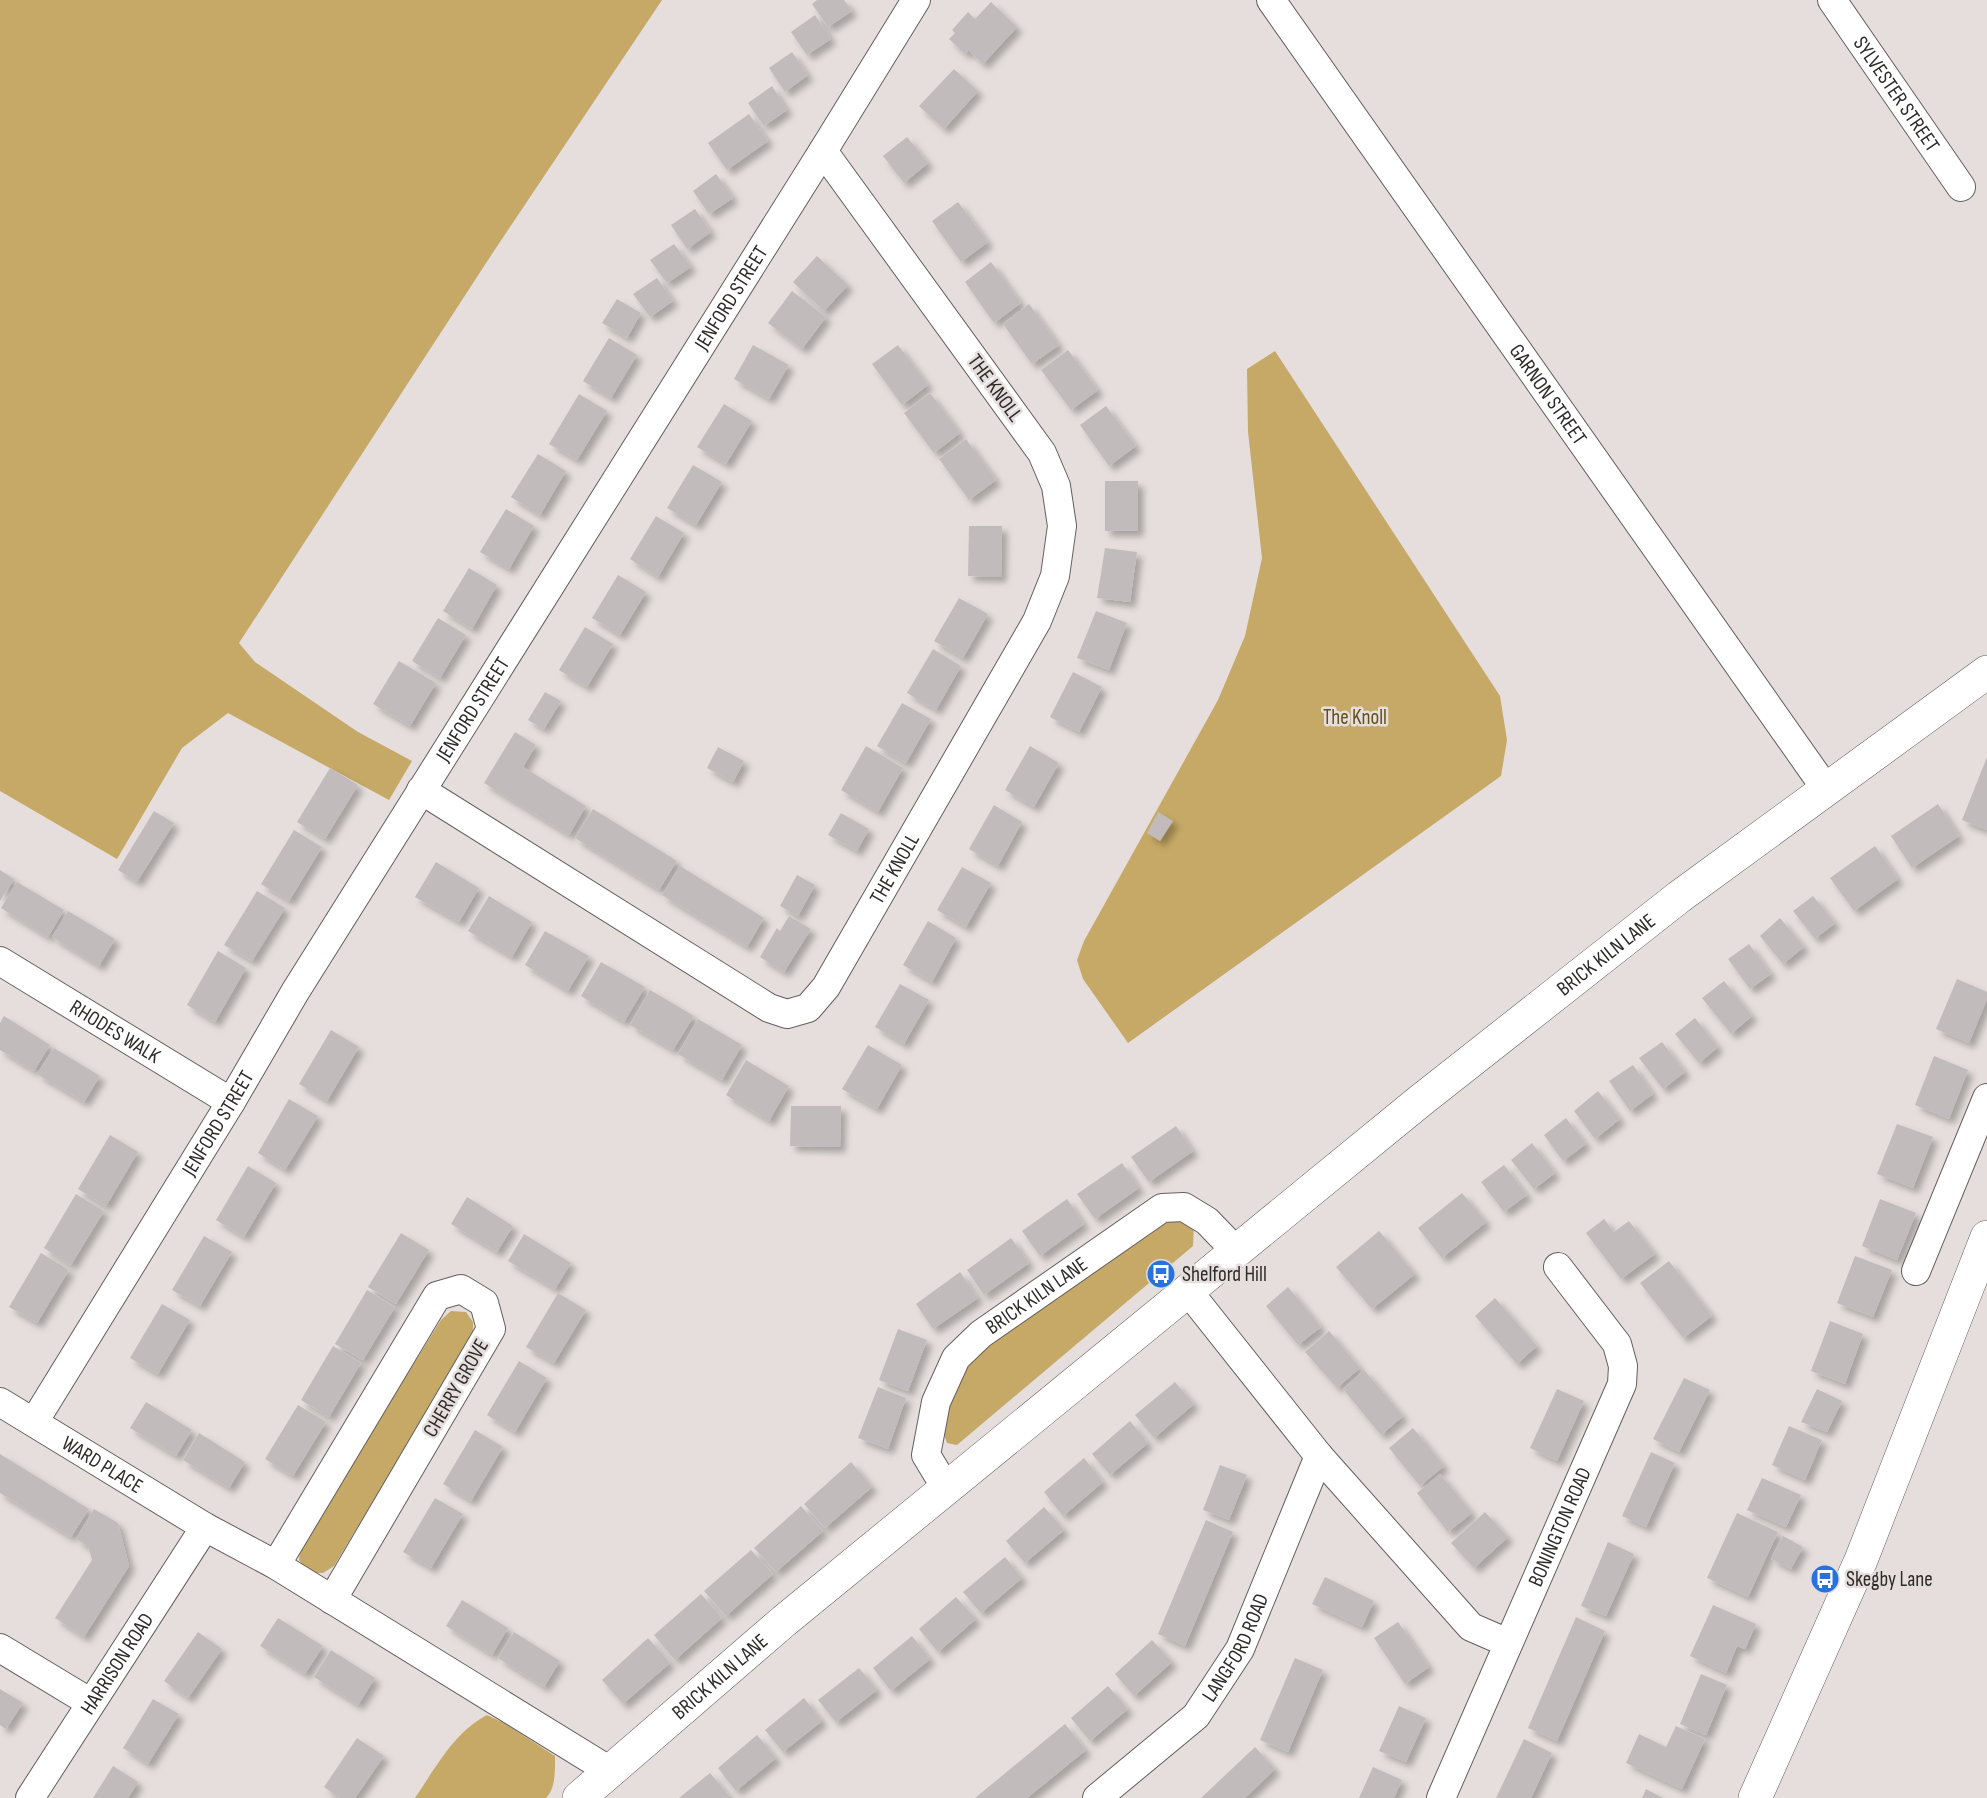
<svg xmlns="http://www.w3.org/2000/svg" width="1987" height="1798" font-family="'Sofia Sans Condensed',sans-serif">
<defs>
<filter id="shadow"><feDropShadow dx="5.5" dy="5.5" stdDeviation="3" flood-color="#0004"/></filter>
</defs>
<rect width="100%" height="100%" fill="#e5dedc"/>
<!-- green -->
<path fill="#c6a966" d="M0 0H662L490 257 239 643 255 662 358 732 412 761 389 800 228 713 182 748 117 859 0 791Z
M1275 351 1500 696 1507 740 1501 776 1128 1043 1083 979 1077 960 1084 941 1218 700 1245 636 1262 558 1248 432 1247 369Z
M1176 1219 1194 1222 1193 1246 957 1445 947 1443 942 1429 961 1375 986 1343 1163 1221Z
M451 1311 466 1312 473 1322V1335L334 1566 323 1573H308L299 1560 300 1547 441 1320Z
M487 1715 504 1723 555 1756C555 1770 556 1788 546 1798H415C435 1769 454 1732 487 1715Z"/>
<!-- building -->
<path fill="#c2bbbc" filter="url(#shadow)" d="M817 0H844L852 11 828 27 812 4Z
M991 2 1017 27 983 64 968 50 965 54 949 39 955 33 952 30 968 12 975 19Z
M815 15 831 39 807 55 791 32Z
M792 52 808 75 785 92 769 68Z
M954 69 978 91 944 129 919 106Z
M772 86 787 110 764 126 748 103Z
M749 114 768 141 727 170 708 143Z
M907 137 928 163 904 183 883 156Z
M716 174 733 198 709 214 693 191Z
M958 202 988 242 961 262 932 221Z
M695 209 711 232 687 249 671 225Z
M674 244 691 267 667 283 650 260Z
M817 256 848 285 824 311 793 282Z
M991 262 1021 303 994 323 965 282Z
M657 278 673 301 650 317 633 294Z
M792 291 826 317 802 349 768 323Z
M617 299 641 313 627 338 602 323Z
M1029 304 1059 345 1032 364 1003 324Z
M609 338 637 355 611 398 583 381Z
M753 345 789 365 769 399 734 379Z
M898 345 928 385 902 405 872 364Z
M1068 350 1098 390 1071 410 1041 370Z
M930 393 960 433 934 453 904 413Z
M579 394 607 411 577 460 549 444Z
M724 404 752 421 726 464 697 447Z
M1106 406 1136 446 1109 466 1080 425Z
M966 439 996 480 969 500 939 459Z
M538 454 566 471 540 515 511 497Z
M693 465 722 482 696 525 667 508Z
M1105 481H1138V531H1105Z
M506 509 534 526 509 569 480 552Z
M656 516 684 533 658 577 630 559Z
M969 526H1002L1001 577 968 576Z
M1105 548 1137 552 1130 602 1097 598Z
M469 568 497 585 472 629 443 611Z
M618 575 646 592 620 635 592 618Z
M959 598 988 614 963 658 934 641Z
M1096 611 1127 623 1109 670 1077 658Z
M438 618 466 635 440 678 412 661Z
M585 627 613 644 587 687 559 670Z
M933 649 961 666 936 710 907 693Z
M399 661 436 683 410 726 373 704Z
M1073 672 1102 687 1079 732 1050 717Z
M545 692 561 701 544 729 528 720Z
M902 703 931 719 906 763 877 746Z
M515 732 536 745 523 767 586 806 569 835 484 783Z
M866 746 903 768 878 812 841 790Z
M1030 746 1059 763 1034 807 1005 790Z
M718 747 744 761 733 782 707 768Z
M1987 757V830L1962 820Z
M330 768 358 785 325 839 297 822Z
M1938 804 1959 836 1912 868 1891 836Z
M994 805 1022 822 998 866 969 849Z
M593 809 677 861 659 890 575 838Z
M154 811 174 823 137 882 118 870Z
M1158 812 1173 821 1160 841 1147 833Z
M841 813 869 829 857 851 828 835Z
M294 830 322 847 289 901 261 884Z
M1875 846 1898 879 1854 911 1830 878Z
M436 862 479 888 459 922 415 897Z
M680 866 764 918 747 947 662 895Z
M962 867 991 883 966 927 937 910Z
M0 870 14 879 0 901Z
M797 875 815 885 798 916 780 906Z
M17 882 64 910 48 937 1 908Z
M257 891 285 908 252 961 224 945Z
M489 896 532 922 512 957 468 931Z
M1813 896 1835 923 1815 939 1793 911Z
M68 911 115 939 99 966 52 937Z
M789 916 811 929 784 972 760 957 777 928 780 931Z
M1780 918 1804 947 1783 964 1760 936Z
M928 921 956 938 932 982 903 965Z
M545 931 589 956 568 991 525 965Z
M1749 944 1771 974 1750 989 1728 959Z
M218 951 246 968 215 1022 187 1005Z
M601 962 645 987 624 1022 581 996Z
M1957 979 1987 992V999L1969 1043 1936 1029Z
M1724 981 1752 1016 1731 1034 1702 998Z
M900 984 929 1000 904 1044 875 1027Z
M650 990 694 1016 673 1050 630 1025Z
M4 1016 50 1045 34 1071 0 1050V1023Z
M1695 1018 1718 1047 1699 1063 1675 1034Z
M698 1019 742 1045 722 1080 678 1054Z
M331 1030 359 1047 327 1101 299 1084Z
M1662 1042 1685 1072 1663 1089 1639 1058Z
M868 1045 902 1065 877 1109 842 1089Z
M54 1048 100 1076 84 1102 37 1074Z
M1934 1056 1968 1070 1949 1119 1915 1105Z
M746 1060 789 1086 769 1121 726 1095Z
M1633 1065 1653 1094 1630 1111 1609 1081Z
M1598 1091 1620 1119 1595 1139 1574 1111Z
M289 1099 318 1116 285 1170 258 1153Z
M791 1106H841L840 1147 790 1146Z
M1566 1118 1586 1144 1563 1161 1544 1135Z
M1897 1124 1933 1137 1913 1188 1877 1174Z
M1176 1126 1193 1151 1149 1182 1131 1157Z
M110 1135 138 1152 106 1206 78 1189Z
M1532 1143 1555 1173 1534 1189 1511 1160Z
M1122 1163 1139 1188 1095 1219 1077 1194Z
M1504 1165 1527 1195 1504 1212 1481 1182Z
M248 1166 276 1183 244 1237 216 1220Z
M1462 1193 1486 1222 1442 1258 1418 1228Z
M76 1194 104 1211 71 1265 44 1248Z
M467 1197 513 1226 497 1252 451 1224Z
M1067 1199 1084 1224 1040 1256 1022 1231Z
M1880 1199 1916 1213 1897 1260 1862 1246Z
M1604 1219 1614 1232 1629 1221 1655 1254 1621 1279 1586 1233Z
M1379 1231 1415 1274 1372 1309 1336 1267Z
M401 1233 429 1250 396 1304 368 1287Z
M524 1234 571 1263 555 1289 508 1261Z
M204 1236 232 1252 200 1306 172 1290Z
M1011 1238 1029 1263 984 1295 967 1270Z
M41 1253 69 1270 37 1323 9 1307Z
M1855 1256 1892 1270 1873 1317 1837 1303Z
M1669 1261 1712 1316 1683 1338 1640 1283Z
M960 1272 978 1298 933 1329 916 1304Z
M1288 1287 1321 1327 1298 1345 1266 1306Z
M367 1290 395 1307 363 1360 335 1344Z
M558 1293 586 1310 554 1363 526 1347Z
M1495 1298 1537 1346 1517 1364 1475 1316Z
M162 1304 190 1320 158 1374 130 1358Z
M1830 1321 1863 1334 1845 1384 1811 1371Z
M898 1329 927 1340 908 1391 879 1380Z
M1329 1331 1360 1368 1337 1388 1305 1352Z
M333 1346 361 1363 329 1417 301 1400Z
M519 1361 547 1378 515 1432 487 1415Z
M1364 1370 1403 1416 1381 1435 1343 1389Z
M1684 1378 1710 1390 1679 1452 1653 1439Z
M1175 1382 1194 1404 1154 1438 1135 1415Z
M878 1387 906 1398 888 1449 858 1438Z
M1557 1389 1584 1401 1557 1461 1530 1448Z
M1817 1389 1842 1401 1827 1432 1801 1422Z
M146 1402 192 1430 176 1456 130 1428Z
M298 1405 326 1422 293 1476 265 1459Z
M1130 1421 1148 1443 1110 1475 1092 1454Z
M1789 1426 1822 1440 1805 1480 1772 1465Z
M1413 1428 1444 1466 1420 1486 1389 1448Z
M475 1430 503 1447 471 1501 443 1484Z
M199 1433 245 1462 229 1488 183 1460Z
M1651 1452 1675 1463 1646 1527 1622 1516Z
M0 1454 89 1509 71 1537 0 1493Z
M1084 1458 1103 1482 1063 1516 1044 1492Z
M851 1462 872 1487 825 1528 804 1504Z
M1220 1465 1247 1475 1229 1520 1203 1510Z
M1440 1474 1472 1513 1448 1532 1417 1493Z
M1762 1478 1801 1495 1786 1527 1747 1510Z
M435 1498 463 1514 431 1568 403 1552Z
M801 1506 823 1531 776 1572 754 1548Z
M1044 1507 1064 1530 1025 1563 1006 1541Z
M94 1509 118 1523 129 1566 84 1637 55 1618 92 1560 88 1546 76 1539Z
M1485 1512 1508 1537 1474 1568 1451 1543Z
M1737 1513 1778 1532 1748 1597 1707 1578Z
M1206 1520 1233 1532 1185 1646 1158 1634Z
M1783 1536 1803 1547 1791 1569 1771 1559Z
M1608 1542 1634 1554 1606 1616 1581 1606Z
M751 1550 773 1574 726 1616 704 1591Z
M1005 1557 1022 1578 981 1613 963 1592Z
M1325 1577 1374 1601 1362 1627 1312 1604Z
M701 1594 722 1618 675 1660 654 1635Z
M956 1597 976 1619 938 1652 919 1629Z
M462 1600 508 1628 492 1655 446 1626Z
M1713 1605 1756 1624 1745 1649 1737 1646 1726 1673 1690 1656Z
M1576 1617 1605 1631 1557 1741 1528 1728Z
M278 1618 323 1646 305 1674 260 1646Z
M1398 1622 1429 1667 1405 1684 1374 1638Z
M198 1632 222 1649 188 1698 164 1681Z
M514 1632 560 1661 544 1687 498 1658Z
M912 1636 930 1659 891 1691 873 1668Z
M648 1638 670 1663 623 1704 602 1680Z
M1152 1640 1172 1662 1134 1696 1115 1674Z
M331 1650 375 1678 358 1705 314 1677Z
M1295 1658 1323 1670 1288 1752 1260 1740Z
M859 1668 877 1690 836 1722 818 1700Z
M1701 1674 1727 1685 1706 1735 1680 1724Z
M1108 1686 1128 1709 1090 1741 1071 1718Z
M0 1689 23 1703 6 1729 0 1725Z
M804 1698 822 1721 783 1752 765 1730Z
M153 1699 179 1714 148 1764 123 1748Z
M1399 1706 1426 1718 1406 1762 1379 1751Z
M1065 1724 1086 1750 1027 1798H975Z
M1676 1726 1705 1739 1682 1789 1626 1763 1639 1734 1666 1747Z
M757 1735 776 1758 736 1791 718 1768Z
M357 1738 384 1756 355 1798H340L324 1787Z
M1524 1739 1552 1753 1531 1798H1496Z
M1255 1747 1275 1769 1245 1798H1201Z
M113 1766 138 1782 128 1798H93Z
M1373 1767 1402 1780 1394 1798H1359Z
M710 1773 729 1796 726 1798H679Z
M1646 1789 1663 1798H1642Z"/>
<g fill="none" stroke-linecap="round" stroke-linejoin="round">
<!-- street casing -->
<g stroke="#655f5d" stroke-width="30">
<g id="street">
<path id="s1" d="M1271 0 1826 789"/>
<path id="s2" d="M1832 0 1961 187"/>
<path id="s3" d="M421 790 769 1008 787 1014 808 1008 826 987 1037 621 1055 576 1062 526 1056 486 1042 453 823 151"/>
<path id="s4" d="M0 961 231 1102"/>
<path d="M1916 1271 1987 1098"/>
<path d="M1188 1291 1319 1456 1471 1627 1508 1643"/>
<path id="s5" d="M0 1402 205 1527 276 1565 610 1771"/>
<path id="s6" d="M34 1422 231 1102 295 992 823 151 916 0"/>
<path id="s7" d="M946 1488 926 1455 936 1402 956 1358 981 1334 1162 1208 1184 1207 1207 1221 1236 1251"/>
<path d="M276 1565 437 1296 461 1289 484 1303 491 1329 332 1600"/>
<path d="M0 1648 91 1703"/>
<path id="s8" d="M30 1798 205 1527"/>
<path id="s9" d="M1097 1798 1196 1716 1240 1649 1319 1456"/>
<path id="s10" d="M1441 1798 1622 1384 1623 1366 1617 1344 1558 1267"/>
</g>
</g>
<!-- secondary casing -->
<g stroke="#655f5d" stroke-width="34">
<g id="secondary">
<path id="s11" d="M579 1798 784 1621 1420 1101 1679 897 1987 672"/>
<path d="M1755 1798 1861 1560 1987 1237"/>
</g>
</g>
<!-- street -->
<use href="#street" stroke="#fff" stroke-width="28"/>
<!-- secondary -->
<use href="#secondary" stroke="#fff" stroke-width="33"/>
</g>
<!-- icons -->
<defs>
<g id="bus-disc" transform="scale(1.5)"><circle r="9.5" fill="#2872de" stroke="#e5dedc"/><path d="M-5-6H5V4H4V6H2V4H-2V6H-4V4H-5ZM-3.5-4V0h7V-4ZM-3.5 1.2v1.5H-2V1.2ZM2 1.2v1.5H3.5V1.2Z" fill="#fff"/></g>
</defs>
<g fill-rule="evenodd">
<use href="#bus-disc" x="1161" y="1274"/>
<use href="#bus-disc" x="1825" y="1579"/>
</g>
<g text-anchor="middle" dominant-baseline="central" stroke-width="5" stroke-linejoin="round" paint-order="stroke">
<!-- street labels -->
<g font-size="21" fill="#2d2b2a" stroke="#e5dedc">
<text stroke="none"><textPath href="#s2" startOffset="114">SYLVESTER STREET</textPath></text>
<text stroke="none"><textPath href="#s6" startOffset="1323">JENFORD STREET</textPath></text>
<text transform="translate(995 388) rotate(54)">THE KNOLL</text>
<text stroke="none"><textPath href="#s1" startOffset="482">GARNON STREET</textPath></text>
<text stroke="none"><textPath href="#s6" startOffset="837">JENFORD STREET</textPath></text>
<text stroke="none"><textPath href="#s3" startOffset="616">THE KNOLL</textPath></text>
<text stroke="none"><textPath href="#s11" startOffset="1329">BRICK KILN LANE</textPath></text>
<text stroke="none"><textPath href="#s4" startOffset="135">RHODES WALK</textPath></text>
<text stroke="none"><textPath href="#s6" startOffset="351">JENFORD STREET</textPath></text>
<text stroke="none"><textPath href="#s7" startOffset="243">BRICK KILN LANE</textPath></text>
<text transform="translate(456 1388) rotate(-60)">CHERRY GROVE</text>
<text stroke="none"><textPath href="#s5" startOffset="120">WARD PLACE</textPath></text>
<text stroke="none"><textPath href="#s10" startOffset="296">BONINGTON ROAD</textPath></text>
<text stroke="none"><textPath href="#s9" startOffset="208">LANGFORD ROAD</textPath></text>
<text stroke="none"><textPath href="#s8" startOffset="160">HARRISON ROAD</textPath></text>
<text stroke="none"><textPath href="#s11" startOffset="186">BRICK KILN LANE</textPath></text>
</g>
<!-- park labels -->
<g font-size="21" fill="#644f18" stroke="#e5dedc">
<text x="1355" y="717">The Knoll</text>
</g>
<!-- poi labels -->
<g font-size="21" fill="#2d2b2a" stroke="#e5dedc" text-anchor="start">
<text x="1182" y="1274">Shelford Hill</text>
<text x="1846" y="1579">Skegby Lane</text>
</g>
</g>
</svg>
